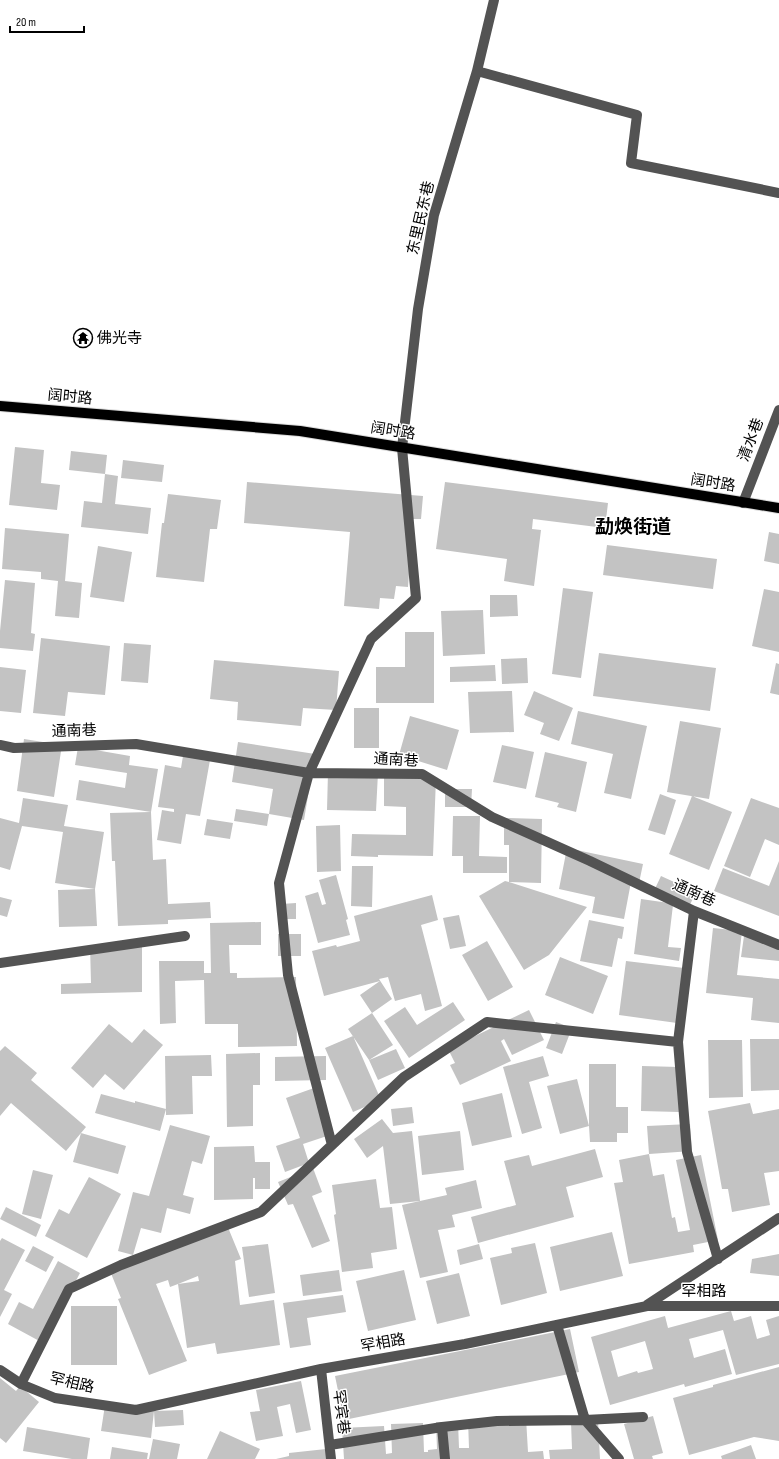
<svg xmlns="http://www.w3.org/2000/svg" width="779" height="1459" font-family="'Sofia Sans Condensed','Noto Sans SC',sans-serif">
<rect width="100%" height="100%" fill="#fff"/>
<!-- building -->
<path fill="#c3c3c3" fill-rule="evenodd" d="M15 447 44 450 41 483 60 485 57 510 9 505Z
M71 451 107 455 105 474 69 470Z
M123 460 164 465 162 482 121 478Z
M105 474 118 476 115 504 151 508 148 534 81 527 84 501 102 503Z
M247 482 423 496 421 519H413L408 587 396 586 394 599 380 598 379 609 344 606 350 532 244 523Z
M445 482 608 503 605 528 533 519 532 529 541 530 534 586 504 581 507 559 436 549Z
M168 494 221 500 217 529H210L204 582 156 577 162 523H164Z
M5 528 69 534 65 581 82 583 79 618 55 616 58 581 41 579V572L2 569Z
M769 532 779 534V564L764 561Z
M607 545 717 559 713 589 603 575Z
M98 546 132 552 124 602 90 597Z
M5 580 35 583 31 633 35 634 33 651 0 648V631Z
M563 588 593 592 581 678 552 674Z
M764 589 779 592V652L752 646Z
M490 595H517L518 616 490 617Z
M483 610 485 654 443 656 441 611Z
M405 632H434V703H376V667H405Z
M41 638 110 646 105 695 68 692 65 716 33 713Z
M124 643 151 645 148 683 121 681Z
M599 653 716 668 710 711 593 696Z
M527 658 528 683 502 684 501 659Z
M214 660 339 671 336 710 303 708 301 726 237 720 238 702 210 699Z
M776 663 779 664V695L770 693Z
M495 665 496 681 450 682V667Z
M0 667 26 670 21 713 0 711Z
M512 691 514 732 470 733 468 692Z
M534 691 573 708 559 741 540 734 544 723 524 715Z
M354 708H379V748H354Z
M578 711 647 726 631 799 604 793 613 754 571 744Z
M410 716 459 730 447 770 399 755Z
M680 721 721 728 709 799 667 792Z
M24 739 62 745 54 797 17 791Z
M238 742 315 754 304 820 269 814 267 826 234 821 236 809 269 814 273 789 232 782Z
M502 745 534 752 526 789 493 782Z
M78 747 130 756 129 765 158 769 151 812 76 800 79 780 125 788 127 773 75 765Z
M545 752 587 762 576 812 557 807 559 803 535 797Z
M183 756 210 760 200 816 186 814 181 844 157 840 162 810 174 812V809L158 807 165 765 181 768Z
M328 772 378 773 376 811 327 810Z
M384 776 436 778 433 856 378 855V857L351 856 352 834 406 835V807L384 806Z
M445 789H472L471 807H445Z
M660 794 676 800 665 835 648 830Z
M692 796 732 812 709 870 669 854Z
M23 798 68 805 64 826 104 832 95 889 97 926 59 927 58 890 95 889 55 883 63 832 22 826 10 870 0 867V818L19 823Z
M751 798 779 808V845L765 839 750 877 724 866Z
M151 812 153 860 166 859 168 904 210 902 211 918 168 920V924L118 926 115 861H112L110 813Z
M453 816H480L479 856 507 857V873H463V856H452Z
M504 818 542 819 541 883 509 882 587 907 549 955 524 970 479 896 505 881 509 882V845H504Z
M207 819 233 823 230 839 204 835Z
M340 825 341 871 317 872 316 826Z
M567 848 643 864 639 883 631 882 624 919 592 913 595 897 559 889Z
M779 861V916L714 891 723 868 769 886Z
M352 866H373L372 907 351 906Z
M336 875 348 919 346 920 350 935 318 943 305 896 318 892 322 905 326 904 319 880Z
M661 876 696 892 687 911 673 905 668 947 681 948 679 961 634 954 641 899 669 903 652 895Z
M432 895 438 920 421 925 442 1006 425 1011 421 994 395 1001 388 977 379 979 392 999 372 1013 360 995 380 981 324 996 312 951 336 945 337 947 360 941 354 916Z
M0 897 12 900 7 917 0 915Z
M296 903V919H281V904Z
M459 915 466 946 450 949 443 918Z
M589 920 624 927 622 939 618 938 612 967 580 961Z
M261 922V945H229L230 973H237V978L296 977 297 1046 238 1047V1024H205L204 980 175 981 176 1023 160 1024 159 961H204V973H211L210 923Z
M713 928 742 931 737 975 779 979V1023L751 1020 753 998 706 993Z
M278 934H301V956H278Z
M744 936 779 940V961L741 957Z
M487 941 513 987 488 1001 462 955Z
M90 945H142V992L61 994V984L91 983Z
M560 957 608 976 593 1014 545 995Z
M626 961 684 968 677 1023 619 1015Z
M453 1002 465 1020 409 1058 384 1021 405 1007 417 1025Z
M529 1010 544 1040 512 1055 504 1039 501 1041 511 1061 460 1085 450 1065 455 1063 448 1049Z
M372 1013 393 1045 369 1060 396 1049 405 1068 378 1080 369 1060 348 1029Z
M556 1022 572 1028 562 1054 546 1048Z
M109 1024 132 1043 144 1029 163 1045 124 1090 105 1074 93 1088 71 1068Z
M353 1036 381 1100 353 1112 325 1048Z
M750 1039H779V1090L751 1091Z
M708 1040H742L743 1097 709 1098Z
M5 1046 37 1073 31 1080 86 1127 66 1151 11 1103 0 1116V1051Z
M260 1053V1085H253V1126L227 1127 226 1054Z
M211 1055 212 1076H192L193 1114 166 1115 165 1056Z
M326 1056V1080L275 1081V1057Z
M543 1056 549 1076 529 1082 542 1128 522 1134 503 1067Z
M589 1064H616V1107H628V1133H617V1142H590L589 1126 560 1134 547 1086 577 1079 589 1126Z
M642 1066 679 1067V1112L641 1111Z
M314 1088 330 1135 303 1144 309 1163 285 1172 276 1146 300 1138 286 1098Z
M502 1093 512 1137 472 1146 462 1103Z
M101 1094 135 1103V1101L166 1109 160 1131 95 1113Z
M750 1103 753 1114 779 1109V1171L764 1173 770 1205 732 1212 728 1189H722L708 1111Z
M412 1107 414 1123 393 1126 391 1109Z
M382 1119 393 1133 412 1131 420 1201 390 1204 383 1146 367 1158 354 1139Z
M690 1124 692 1151 649 1154 647 1126Z
M170 1125 210 1136 202 1164 192 1161 183 1195 194 1198 190 1214 167 1208 161 1233 141 1228 133 1255 118 1251 133 1192 149 1196Z
M460 1131 464 1170 422 1175 418 1136Z
M81 1133 126 1146 118 1174 73 1162Z
M254 1146 255 1162H270V1189H255V1178H253V1199L214 1200V1147Z
M595 1149 603 1177 566 1187 574 1217 478 1243 471 1217 516 1205 504 1161 529 1155 532 1166Z
M649 1154 653 1176 664 1174 672 1218 675 1217 678 1232 690 1230 676 1160 701 1155 718 1240 693 1245 694 1252 629 1264 614 1183 623 1182 619 1160Z
M313 1168 322 1192 312 1196 330 1241 312 1248 293 1204 288 1205 278 1182Z
M33 1170 53 1175 41 1219 22 1214Z
M89 1177 121 1194 87 1258 45 1236 59 1209 69 1214Z
M376 1179 380 1208 392 1207 397 1249 371 1253 373 1268 342 1272 334 1215 336 1214 332 1185Z
M476 1180 482 1208 452 1215 455 1227 438 1230 448 1272 420 1278 402 1205 447 1195 445 1188Z
M6 1207 41 1225 36 1237 0 1219Z
M227 1225 241 1259 235 1261 240 1305 274 1300 280 1345 217 1354 215 1343 187 1348 178 1284 170 1287 168 1280 156 1284 187 1361 149 1375 118 1299 121 1298 110 1271ZM198 1276 199 1281 178 1284Z
M612 1232 623 1276 560 1291 550 1247Z
M2 1238 25 1250 4 1290 12 1294 0 1317V1241Z
M535 1243 547 1293 501 1305 490 1258 512 1253 511 1248Z
M268 1244 275 1293 249 1297 242 1247Z
M479 1244 483 1259 460 1265 457 1250Z
M33 1246 54 1257 46 1272 25 1261Z
M779 1254V1276L750 1273 752 1259Z
M58 1261 80 1273 43 1343 8 1324 19 1302 33 1309Z
M339 1270 342 1291 303 1296 300 1275Z
M404 1270 416 1320 368 1331 356 1281Z
M459 1273 470 1316 437 1324 426 1281Z
M343 1295 346 1312 307 1318 311 1345 290 1348 283 1303Z
M71 1306H117V1365H71Z
M731 1311 734 1321 751 1316 757 1339 770 1335 766 1320 779 1316V1364L736 1375 723 1330 689 1339 694 1358 725 1349 732 1374 685 1387 684 1384 610 1405 591 1337 665 1316 668 1328ZM645 1341 653 1369 638 1373 637 1371 618 1377 611 1351Z
M570 1329 579 1372 344 1420 335 1376Z
M779 1367V1441L754 1437 689 1455 673 1398 713 1387V1385Z
M0 1378 16 1391 20 1386 39 1402 6 1443 0 1438Z
M301 1381 311 1430 296 1433 290 1404 277 1407 283 1436 256 1441 250 1412 260 1411 256 1390Z
M105 1405 154 1411 151 1438 101 1431Z
M183 1410 184 1425 155 1427 154 1411Z
M653 1416 663 1453 652 1456 653 1459H634L624 1424Z
M526 1418 528 1452 543 1451 544 1459H344L342 1428 384 1426 386 1454 392 1453 391 1424 423 1423 424 1452H428V1450L437 1449 436 1422H458L459 1448H469L468 1420Z
M598 1420 600 1459H550L549 1450 572 1449 571 1422Z
M27 1427 90 1438 87 1459H72L23 1451Z
M220 1431 260 1449 255 1459H207Z
M153 1439 180 1444 177 1459H149Z
M751 1445 756 1459H722L721 1456Z
M112 1447 148 1453 147 1459H110Z
M326 1449 327 1459H276L289 1456V1453Z"/>
<g fill="none" stroke-linecap="round" stroke-linejoin="round">
<!-- major casing -->
<g stroke="#dbdbdb" stroke-width="12">
<path id="major" d="M0 406 300 431 779 508"/>
</g>
<!-- minor -->
<path stroke="#535353" stroke-width="10" d="M477 71 637 115 631 163 779 193
M743 503 779 410
M0 745 14 748 136 744 309 773 422 774 492 817 590 861 694 911 779 945
M694 911 678 1042 687 1152 718 1259
M0 963 185 936
M332 1145 288 975 279 883 309 773 371 639 416 598 402 448 418 309 434 215 477 71 494 0
M647 1305 779 1218
M557 1325 585 1420 619 1459
M321 1369 331 1459
M0 1370 21 1384 55 1398 136 1410 321 1369 465 1344 647 1306H779
M21 1384 69 1289 121 1265 261 1212 404 1077 487 1022 678 1042
M442 1427 445 1459
M330 1445 442 1427 497 1421 585 1420 643 1417"/>
<!-- major -->
<use href="#major" stroke="#000" stroke-width="10"/>
</g>
<!-- icons -->
<defs>
<g id="temple-ring" transform="scale(1)"><circle r="9.5" fill="#fff" stroke="#000" stroke-width="1.5"/><path d="M0-6L5-2H3V0L6.5 2.5H4V6H1.5V3h-3V6H-4V2.5H-6.5L-3 0V-2H-5Z" fill="#000"/></g>
</defs>
<g fill-rule="evenodd">
<use href="#temple-ring" x="83" y="338"/>
</g>
<g text-anchor="middle" dominant-baseline="central" stroke-width="3" stroke-linejoin="round" paint-order="stroke">
<!-- street labels -->
<g font-size="15" fill="#000" stroke="#fff">
<text transform="translate(421 218) rotate(-77)">东里民东巷</text>
<text transform="translate(70 397) rotate(5)">阔时路</text>
<text transform="translate(393 431) rotate(9)">阔时路</text>
<text transform="translate(751 440) rotate(-69)">清水巷</text>
<text transform="translate(713 483) rotate(9)">阔时路</text>
<text transform="translate(74 731) rotate(-2)">通南巷</text>
<text transform="translate(396 760) rotate(3)">通南巷</text>
<text transform="translate(694 893) rotate(24)">通南巷</text>
<text x="704" y="1291">罕相路</text>
<text transform="translate(383 1343) rotate(-10)">罕相路</text>
<text transform="translate(72 1383) rotate(13)">罕相路</text>
<text transform="translate(341 1412) rotate(83)">罕宾巷</text>
</g>
<!-- poi labels -->
<g font-size="15" fill="#000" stroke="#fff" text-anchor="start">
<text x="97" y="338">佛光寺</text>
</g>
<!-- district labels -->
<g font-size="19" font-weight="bold" fill="#000" stroke="#fff">
<text x="633" y="527">勐焕街道</text>
</g>
</g>
<!-- scale -->
<path d="M10 26v6h74v-6" fill="none" stroke="#000000" stroke-width="2"/>
<text x="16" y="26" font-size="12" fill="#000000" stroke="#ffffff" stroke-width="3" paint-order="stroke">20 m</text>
</svg>
